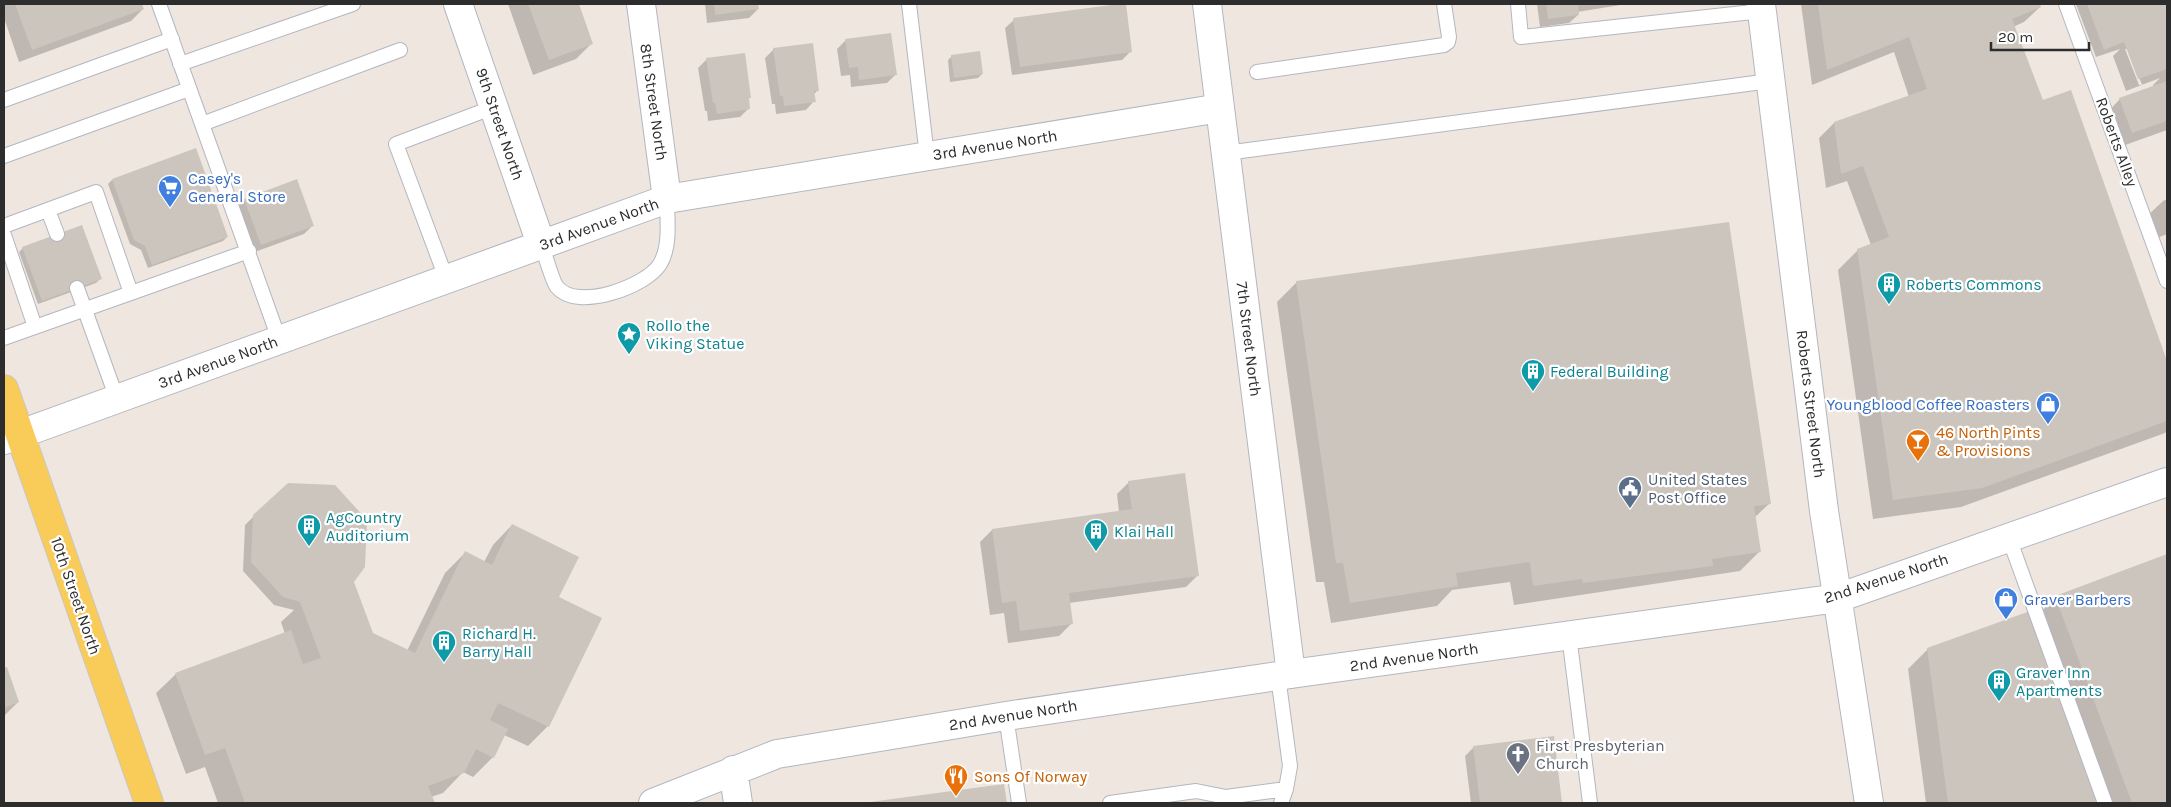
<svg xmlns="http://www.w3.org/2000/svg" width="2171" height="807" font-family="Karla,sans-serif">
<rect width="100%" height="100%" fill="#efe7df"/>
<!-- shadow -->
<path fill="#0003" fill-rule="evenodd" d="M4 4H141L143 9 131 21 19 62 4 18Z
M508 4H577L592 43 576 59 533 75Z
M705 4H757L758 9 749 18 707 23Z
M1537 4H1627L1577 12 1578 15 1569 23 1540 27Z
M1801 4H2039L2040 7 2024 22 2013 27 2043 102 2070 91 2167 364V431L2165 433 1961 507 1873 519 1838 270 1858 250 1871 245 1847 181 1826 188 1819 138 1834 123 1909 97 1894 52 1812 85Z
M2076 4H2167V130L2117 148 2105 115 2120 99 2154 87 2153 85 2160 78 2126 91 2113 56 2120 49 2096 57ZM2125 49H2128L2142 85H2139Z
M1014 20 1131 51 1122 60 1012 75 1005 28Z
M846 40 896 74 887 83 851 87 850 75 841 76 837 49Z
M774 49 818 90 813 95 814 101 806 110 776 114 775 104H772L765 58Z
M952 56 982 74 978 78 950 82 948 60Z
M707 59 749 98 748 99 749 108 740 117 708 121 707 111H705L698 68Z
M112 180 227 237 223 241 148 268 141 250 130 244 108 184Z
M2167 199V234L2150 241 2143 220 2163 201Z
M245 200 313 225 304 234 252 253 236 208Z
M23 248 100 279 96 283 38 304 19 252Z
M1297 282 1770 503 1754 518 1759 552 1740 571 1514 605 1510 582 1452 590 1437 606 1331 623 1324 582H1316L1277 302Z
M1129 482 1198 575 1186 587 1069 603 1072 623 1059 636 1008 643 1004 613 990 615 980 542 992 530 1119 512 1117 494Z
M254 516 353 581 372 634 407 651 445 573 465 553 484 562 493 545 512 525 557 598 601 619 548 726 528 746 504 735 493 757 473 777 463 772 443 793 431 797 433 803H218L205 767 186 774 156 693 176 674 285 634 281 622 294 610 274 605 243 571 245 525Z
M2167 556V803H2111L2040 613 2055 597Z
M1928 649 2098 803H1926L1908 669Z
M6 669 18 702 4 716V670Z
M1553 738 1561 803H1471L1465 756 1473 748Z
M1003 785 1006 803H872Z"/>
<!-- building -->
<path fill="#cbc5bd" d="M15 4H142L144 9 32 50Z
M528 4H579L593 44 549 60Z
M714 4H758L759 9 715 15Z
M1119 4H1126L1132 52 1020 67 1013 18Z
M1546 4H1578L1579 15 1548 19Z
M1818 4H2040L2041 7 2012 19 2043 100 2071 90 2167 361V421L1982 488 1893 500 1857 249 1889 237 1863 166 1841 174 1834 122 1927 89 1909 37 1827 70Z
M2087 4H2167V69L2138 79 2124 42 2104 50Z
M891 33 897 75 859 80 858 67 849 68 845 39Z
M813 43 819 91H814L816 102 784 106 783 96H780L773 48Z
M980 51 983 74 954 78 951 55Z
M745 53 751 98H749L750 109 717 114 715 103H713L706 58Z
M2167 81V121L2132 133 2119 98Z
M196 148 228 237 152 265 145 246 134 240 112 179Z
M297 179 314 226 261 245 244 199Z
M1729 222 1771 504 1754 506 1761 552 1712 559 1713 566 1583 583 1582 579 1533 586 1530 562 1456 573 1458 586 1350 603 1343 563H1336L1296 281Z
M82 225 102 279 42 301 22 247Z
M1185 473 1199 576 1069 593 1073 624 1020 631 1016 601 1002 603 992 529 1132 509 1128 481Z
M288 483 335 485 367 520 365 567 354 582 373 633 415 653 465 551 492 565 512 524 579 557 559 597 602 618 549 727 498 703 490 720 508 729 494 758 476 749 464 773 428 786 435 803H245L225 748 205 755 175 673 291 630 303 664 321 658 300 602 283 597 251 562 253 515Z
M2167 554V803H2132L2055 596Z
M2030 611 2100 803H1948L1927 648Z
M7 667 19 702 4 708V668Z
M1554 736 1562 803H1480L1473 746Z
M1004 784 1007 803H870V802Z"/>
<g fill="none" stroke-linecap="round" stroke-linejoin="round">
<!-- service casing -->
<g stroke="#b3b6c1" stroke-width="16">
<path id="service" d="M159 4 279 339
M909 4 927 156
M1518 4 1521 37 1762 11
M2066 4 2167 281
M180 64 353 4
M1257 72 1444 45 1448 42 1449 37 1444 4
M4 100 172 39
M202 124 400 50
M1226 153 1770 81
M4 156 189 89
M48 210 57 234
M4 226 96 192 131 293 249 251
M4 235 35 327 4 338
M541 244C545 253 552 281 557 287 577 312 647 286 660 264 671 246 667 219 667 199
M446 278 396 144 494 107
M77 288 117 399
M35 327 131 293
M2009 538 2105 803
M1569 635 1590 803
M1278 676 1290 766 1286 789 1281 803
M1006 716 1019 803
M1110 803 1196 791 1226 797 1286 789"/>
</g>
<!-- minor casing -->
<g stroke="#b3b6c1" stroke-width="30">
<path id="minor" d="M458 4 541 244
M641 4 667 199
M1207 4 1291 674
M1761 4 1824 511 1869 803
M4 440 667 199 1220 108
M733 770 738 803
M653 803 777 754 1006 716 1291 674 1838 598 2167 482"/>
</g>
<!-- primary casing -->
<g stroke="#c8c8c8" stroke-width="30">
<path id="primary" d="M4 389 149 803"/>
</g>
<!-- service -->
<use href="#service" stroke="#fff" stroke-width="14"/>
<!-- minor -->
<use href="#minor" stroke="#fff" stroke-width="28"/>
<!-- primary -->
<use href="#primary" stroke="#f9cb59" stroke-width="28"/>
</g>
<!-- icons -->
<defs>
<g id="supermarket-pin" transform="scale(1.25)"><path d="M0 17L-7.5 6A9.5 9.5 0 1 1 7.5 6Z" fill="#3f7fe0" stroke="#fff"/><path d="M-6-5.5h2.5l.6 2H6L4.5 2H-2.5L-4.4-4H-6ZM-1.5 3.2a1.3 1.3 0 1 0 .1 0ZM3 3.2a1.3 1.3 0 1 0 .1 0Z" fill="#fff"/></g>
<g id="building-pin" transform="scale(1.25)"><path d="M0 17L-7.5 6A9.5 9.5 0 1 1 7.5 6Z" fill="#0f9aa8" stroke="#fff"/><path d="M-4-6H4V6H1V3H-1V6H-4ZM-2.5-4.3h1.7v1.8h-1.7ZM.8-4.3h1.7v1.8H.8ZM-2.5-1h1.7V.8h-1.7ZM.8-1h1.7V.8H.8Z" fill="#fff"/></g>
<g id="sight-pin" transform="scale(1.25)"><path d="M0 17L-7.5 6A9.5 9.5 0 1 1 7.5 6Z" fill="#0f9aa8" stroke="#fff"/><path d="M0-6L1.8-2.2L6-1.7L2.9 1.2L3.7 5.4L0 3.3L-3.7 5.4L-2.9 1.2L-6-1.7L-1.8-2.2Z" fill="#fff"/></g>
<g id="shop-pin" transform="scale(1.25)"><path d="M0 17L-7.5 6A9.5 9.5 0 1 1 7.5 6Z" fill="#3f7fe0" stroke="#fff"/><path d="M-5-2.5h2.3a2.7 3.5 0 0 1 5.4 0H5L5.5 6h-11ZM-1.5-2.5h3a1.5 2.3 0 0 0-3 0Z" fill="#fff"/></g>
<g id="bar-pin" transform="scale(1.25)"><path d="M0 17L-7.5 6A9.5 9.5 0 1 1 7.5 6Z" fill="#e8710a" stroke="#fff"/><path d="M-6-5H6L.8 .8V4.5H3.5V6h-7V4.5H-.8V.8Z" fill="#fff"/></g>
<g id="civic-pin" transform="scale(1.25)"><path d="M0 17L-7.5 6A9.5 9.5 0 1 1 7.5 6Z" fill="#5c6f8a" stroke="#fff"/><path d="M-.6-6.5H3V-4.5H.6V-3L4-1V1h2V6H-6V1h2V-1L-.6-3ZM-1.2 2.5V6h2.4V2.5Z" fill="#fff"/></g>
<g id="church-pin" transform="scale(1.25)"><path d="M0 17L-7.5 6A9.5 9.5 0 1 1 7.5 6Z" fill="#6b7280" stroke="#fff"/><path d="M-1.2-6h2.4v3.5h3.3v2.4h-3.3V6h-2.4V-.1h-3.3v-2.4h3.3Z" fill="#fff"/></g>
<g id="restaurant-pin" transform="scale(1.25)"><path d="M0 17L-7.5 6A9.5 9.5 0 1 1 7.5 6Z" fill="#e8710a" stroke="#fff"/><path d="M-5-6h1v4h1v-4h1v4h1v-4h1v5L-1.5 .5V6h-2V.5L-5-1ZM5-6V6H3V1.5H1.5Q1.5-4 5-6Z" fill="#fff"/></g>
</defs>
<g fill-rule="evenodd">
<use href="#supermarket-pin" x="170" y="187"/>
<use href="#building-pin" x="1889" y="284"/>
<use href="#sight-pin" x="629" y="334"/>
<use href="#building-pin" x="1533" y="371"/>
<use href="#shop-pin" x="2048" y="404"/>
<use href="#bar-pin" x="1918" y="441"/>
<use href="#civic-pin" x="1630" y="488"/>
<use href="#building-pin" x="309" y="526"/>
<use href="#building-pin" x="1096" y="531"/>
<use href="#shop-pin" x="2006" y="599"/>
<use href="#building-pin" x="444" y="642"/>
<use href="#building-pin" x="1999" y="681"/>
<use href="#church-pin" x="1518" y="754"/>
<use href="#restaurant-pin" x="956" y="776"/>
</g>
<g text-anchor="middle" dominant-baseline="central" stroke-width="4.5" stroke-linejoin="round" paint-order="stroke">
<!-- street labels -->
<g font-size="16" fill="#2d2d2d" stroke="#fff">
<text transform="translate(654 102) rotate(82)">8th Street North</text>
<text transform="translate(500 124) rotate(71)">9th Street North</text>
<text transform="translate(2117 142) rotate(70)">Roberts Alley</text>
<text transform="translate(995 145) rotate(-9)">3rd Avenue North</text>
<text transform="translate(599 224) rotate(-20)">3rd Avenue North</text>
<text transform="translate(1249 339) rotate(83)">7th Street North</text>
<text transform="translate(218 362) rotate(-20)">3rd Avenue North</text>
<text transform="translate(1811 404) rotate(83)">Roberts Street North</text>
<text transform="translate(1886 578) rotate(-18)">2nd Avenue North</text>
<text transform="translate(76 596) rotate(71)">10th Street North</text>
<text transform="translate(1414 657) rotate(-8)">2nd Avenue North</text>
<text transform="translate(1013 715) rotate(-9)">2nd Avenue North</text>
</g>
<!-- shop labels -->
<g font-size="16" fill="#366cbe" stroke="#fff" text-anchor="start">
<text x="188" y="178">Casey's<tspan x="188" dy="18">General Store</tspan></text>
<text x="2030" y="404" text-anchor="end">Youngblood Coffee Roasters</text>
<text x="2024" y="599">Graver Barbers</text>
</g>
<!-- culture labels -->
<g font-size="16" fill="#0d838f" stroke="#fff" text-anchor="start">
<text x="1906" y="284">Roberts Commons</text>
<text x="646" y="325">Rollo the<tspan x="646" dy="18">Viking Statue</tspan></text>
<text x="1550" y="371">Federal Building</text>
<text x="326" y="517">AgCountry<tspan x="326" dy="18">Auditorium</tspan></text>
<text x="1114" y="531">Klai Hall</text>
<text x="462" y="633">Richard H.<tspan x="462" dy="18">Barry Hall</tspan></text>
<text x="2016" y="672">Graver Inn<tspan x="2016" dy="18">Apartments</tspan></text>
</g>
<!-- food labels -->
<g font-size="16" fill="#c56008" stroke="#fff" text-anchor="start">
<text x="1936" y="432">46 North Pints<tspan x="1936" dy="18">&amp; Provisions</tspan></text>
<text x="974" y="776">Sons Of Norway</text>
</g>
<!-- service labels -->
<g font-size="16" fill="#4e5e75" stroke="#fff" text-anchor="start">
<text x="1648" y="479">United States<tspan x="1648" dy="18">Post Office</tspan></text>
</g>
<!-- worship labels -->
<g font-size="16" fill="#5b616d" stroke="#fff" text-anchor="start">
<text x="1536" y="745">First Presbyterian<tspan x="1536" dy="18">Church</tspan></text>
</g>
</g>
<!-- border -->
<rect width="2171" height="807" fill="none" stroke="#2d2d2d" stroke-width="10"/>
<!-- scale -->
<path d="M1991 42v8h98v-8" fill="none" stroke="#2d2d2d" stroke-width="2.5"/>
<text x="1998" y="42" font-size="15" fill="#2d2d2d" stroke="#ffffff" stroke-width="4" paint-order="stroke">20 m</text>
</svg>
